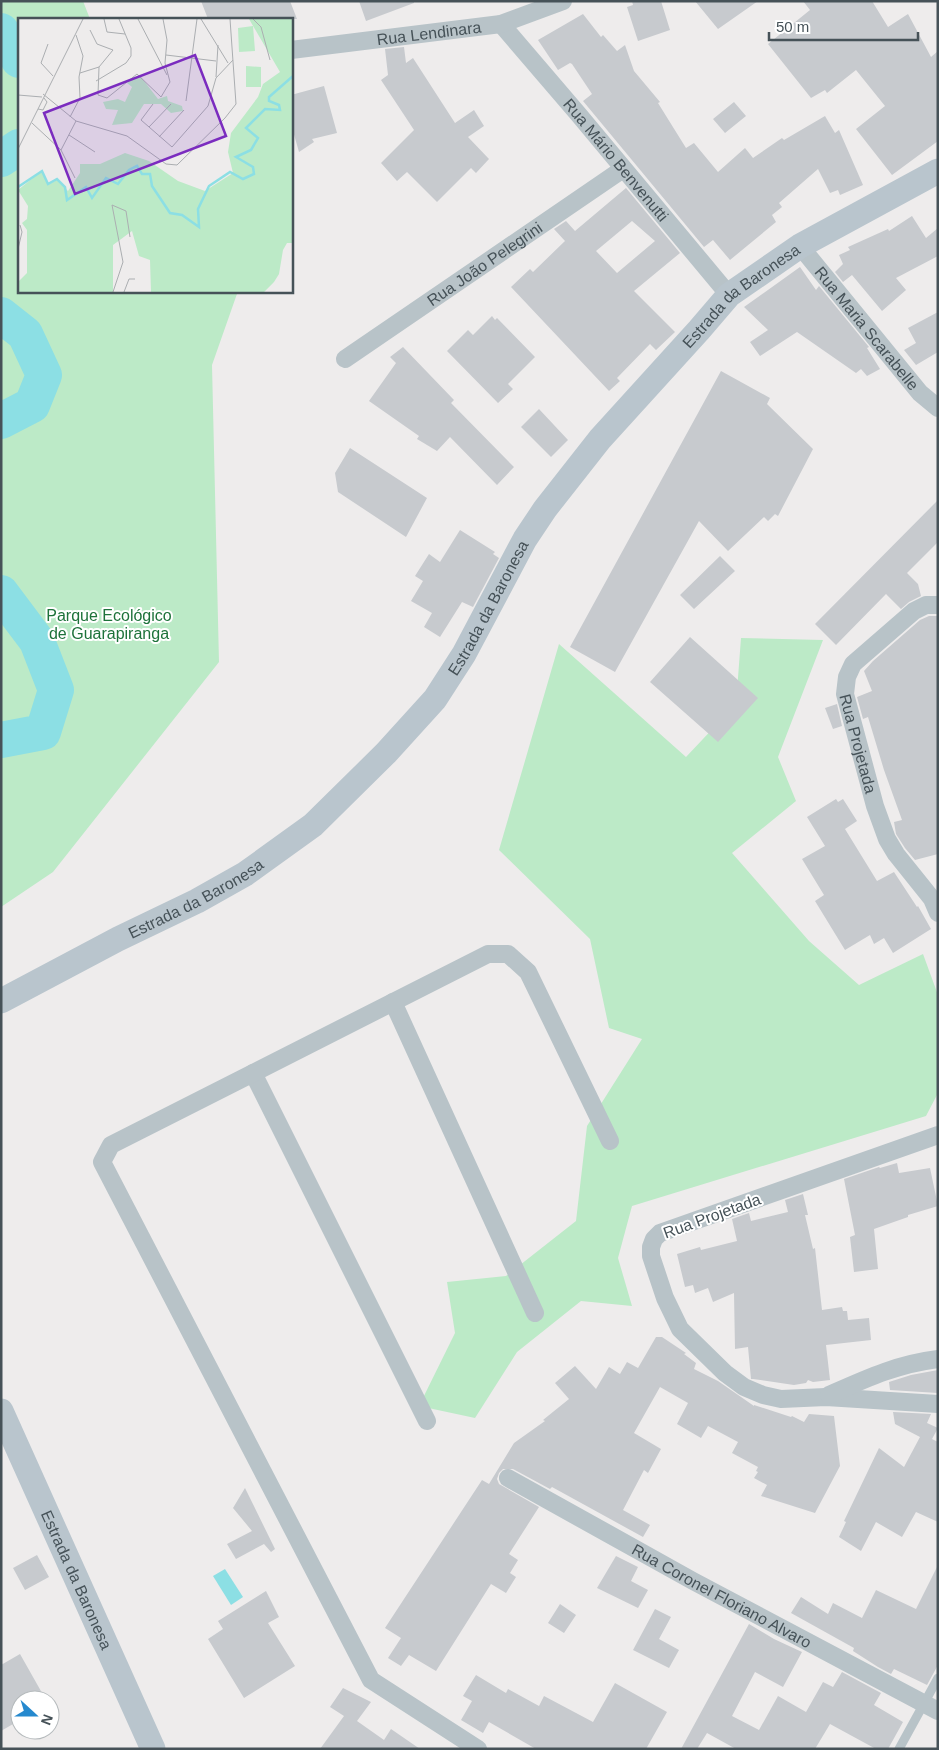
<svg xmlns="http://www.w3.org/2000/svg" width="939" height="1750" font-family="Arial,sans-serif">
<rect width="100%" height="100%" fill="#eeecec"/>
<!-- green -->
<path fill="#bceac7" d="M1 1H83L90 19H19V291H238L212 365 219 662 53 872 1 907Z
M741 638 823 640 778 757 796 801 732 853 809 941 859 985 923 954 938 995V1093L926 1116 632 1206 618 1258 632 1306 581 1301 517 1352 475 1418 419 1406 455 1333 447 1282 506 1276 576 1221 587 1126 642 1039 609 1028 590 939 499 850 559 644 686 757 736 704Z"/>
<!-- water -->
<path fill="#8cdfe4" d="M225 1569 243 1597 231 1605 213 1576Z"/>
<g fill="none" stroke-linecap="round" stroke-linejoin="round">
<!-- river -->
<path stroke="#8cdfe4" stroke-width="36" d="M1 31 19 60
M1 159 19 147
M1 315 25 334 44 375 32 405 1 421
M1 593 37 641 56 690 43 732 1 740"/>
</g>
<!-- building -->
<path fill="#c7cace" fill-rule="evenodd" d="M201 1H290L297 19H208Z
M359 1H414V3L366 21Z
M632 1H661L670 30 638 41 627 7 633 5Z
M695 1H758L718 29Z
M803 1H872L888 27 908 14 931 57 938 51V141L892 175 856 129 885 106 856 70 827 93 825 90 811 98 768 44 810 10Z
M583 14 601 37 603 35 617 51 625 45 634 71 660 102 658 103 686 148 694 143 718 172 745 148 753 158 782 138 784 140 825 116 835 133 839 130 863 185 840 195 838 190 830 193 818 169 779 203 782 207 772 215 776 222 730 260 713 240 704 247 583 101 592 94 572 64 570 63 558 70 538 40Z
M404 47 406 63 413 58 455 123 474 110 484 126 468 137 489 159 476 173 471 168 437 202 407 172 397 181 381 163 414 130 381 80 388 75 385 49Z
M324 86 337 133 312 139 314 142 299 152 291 124V95Z
M734 102 746 116 725 133 713 119Z
M626 188 680 253 634 291 675 332 656 350 650 344 617 378 620 381 609 391 511 287 530 269 533 272 565 241 554 229 566 221 575 231ZM632 221 655 241 617 273 596 251Z
M912 216 926 238 938 228V256L896 278 906 290 882 311 852 275 843 282 835 272 843 264 839 255 850 250 848 247 888 229 889 231Z
M800 267 816 290 819 286 869 347 867 348 880 369 867 376 861 369 856 373 797 332 760 356 750 342 768 330 744 307Z
M938 312V352L916 365 904 350 916 343 908 328Z
M492 316 495 320 497 318 535 357 508 384 513 389 498 403 447 351 468 330 473 335Z
M403 347 454 400 451 403 514 467 497 485 450 437 437 451 417 439 419 436 369 401 396 363 390 357Z
M721 371 770 398 767 404 813 449 778 516 775 514 768 521 764 517 728 551 699 521 615 672 570 647Z
M539 409 568 440 551 457 521 427Z
M350 448 427 498 406 537 338 492 335 473Z
M938 500V542L907 573 918 584 921 596 909 602 901 609 886 594 836 645 815 624Z
M460 530 495 552 493 554 499 558 473 607 462 602 440 637 424 627 432 613 411 601 423 581 415 576 429 554 440 562Z
M720 556 735 571 694 609 680 595Z
M929 616H938V854L915 860 905 848 896 834 894 822 902 820 884 770 868 717 863 719 857 697 872 691 864 671 873 661 920 620Z
M690 637 758 698 718 742 650 682Z
M837 704 842 726 833 729 825 708Z
M836 799 838 802 843 799 857 821 845 829 877 881 894 872 917 907 918 906 931 929 893 953 884 938 874 944 870 935 845 950 815 901 824 895 802 859 825 846 807 817Z
M897 1163 899 1173 930 1168 938 1206 908 1215V1217L874 1229 878 1269 854 1272 850 1237 855 1235 844 1179 879 1167 880 1168Z
M803 1194 808 1215H805L813 1249 815 1248 822 1310 842 1307 843 1311H847L848 1320 869 1318 871 1340 826 1345 830 1380 813 1382 808 1380 806 1383 794 1385 753 1379H751L748 1347 735 1349 734 1293 713 1302 708 1288 695 1293 693 1285 685 1287 677 1254 700 1247 701 1250 737 1241 732 1219 749 1213 751 1221 788 1212 785 1200Z
M656 1337H662L686 1353 684 1354 696 1363 694 1369 718 1381 754 1406V1405L791 1417 792 1416 804 1422 809 1414 834 1416 840 1466 815 1513 761 1496 767 1485 754 1478 758 1472 756 1471 758 1467 732 1453 738 1442 708 1426 701 1438 677 1424 688 1403 660 1387 634 1433 661 1449 648 1473 644 1470 623 1510 650 1525 643 1537 552 1487 550 1489 513 1469H503L499 1473 497 1479 499 1484 539 1507 509 1554 518 1560 510 1573 516 1577 506 1593 491 1584 436 1671 409 1655 401 1666 388 1658 401 1638 385 1628 482 1480 489 1484 514 1443 545 1421 543 1420 569 1399 555 1383 575 1366 596 1389 609 1367 620 1374 627 1362 638 1368Z
M938 1370V1393L890 1390 889 1382 911 1375Z
M893 1412 931 1414 927 1423 938 1428 932 1439 938 1442V1522L916 1512 902 1537 876 1522 861 1551 839 1537 846 1522 844 1521 879 1448 904 1467 920 1437 895 1424Z
M245 1488 275 1549 271 1552 264 1544 236 1559 227 1544 252 1531 233 1508Z
M37 1555 49 1577 25 1590 13 1568Z
M616 1556 638 1567 631 1581 648 1590 638 1608 597 1588Z
M938 1565V1665L927 1685 894 1669 891 1674 878 1667 853 1651 854 1648 791 1613 801 1597 828 1614 833 1603 862 1618 876 1590 916 1609Z
M266 1591 279 1617 268 1623 295 1666 244 1698 208 1639 223 1629 218 1621Z
M560 1604 576 1615 564 1633 548 1623Z
M655 1609 671 1617 659 1639 679 1650 669 1668 633 1650Z
M749 1624 774 1639 802 1652 783 1687 755 1672 732 1716 759 1730 778 1696 806 1712 823 1682 833 1687 842 1672 881 1693 874 1705 903 1722 888 1749H876L830 1724 815 1749H736L707 1733 697 1749H681Z
M20 1654 46 1700H20V1720L1 1731V1665Z
M476 1675 506 1693 508 1689 539 1706 544 1696 593 1722 615 1683 667 1712 646 1749H536L489 1722 483 1733 461 1720 472 1701 463 1696Z
M343 1688 371 1702 357 1721 384 1740 391 1729 420 1749H320L344 1716 330 1707Z"/>
<g fill="none" stroke-linecap="round" stroke-linejoin="round">
<!-- service -->
<path stroke="#b8c3c8" stroke-width="9" d="M899 1749 938 1678"/>
<!-- minor -->
<g stroke="#b8c3c8" stroke-width="18">
<path id="s1" d="M501 24 579 115 729 295"/>
<path id="s2" d="M291 50 501 24 563 1"/>
<path id="s3" d="M800 246 920 393 938 408"/>
<path id="s4" d="M345 359 623 169"/>
<path id="s5" d="M938 605H926L914 611 853 664 847 677 845 694 875 806 887 839 896 854 932 899 938 913"/>
<path d="M393 1002 535 1313"/>
<path d="M253 1073 427 1421"/>
<path d="M938 1135 660 1233 654 1239 651 1247V1256L665 1298 680 1329 725 1373 744 1387 763 1395 781 1399 826 1397 938 1404"/>
<path d="M829 1395C865 1379 897 1364 938 1359"/>
<path id="s6" d="M508 1478 693 1581 938 1711"/>
<path d="M478 1749 371 1680 102 1162 111 1145 488 954H508L528 972 610 1141"/>
</g>
<!-- secondary -->
<g stroke="#b9c5cd" stroke-width="25">
<path id="s7" d="M1 1001 118 939 197 901 245 874 313 825 386 753 435 699 464 654 525 539 545 509 600 439 699 330 729 295 800 246 938 171"/>
<path id="s8" d="M1 1411 153 1749"/>
</g>
</g>
<g text-anchor="middle" dominant-baseline="central" stroke-width="4" stroke-linejoin="round" paint-order="stroke">
<!-- street labels -->
<g font-size="16" fill="#465258" stroke="#fff">
<text stroke="none"><textPath href="#s2" startOffset="139">Rua Lendinara</textPath></text>
<text stroke="none"><textPath href="#s1" startOffset="178">Rua Mário Benvenutti</textPath></text>
<text stroke="none"><textPath href="#s4" startOffset="169">Rua João Pelegrini</textPath></text>
<text stroke="none"><textPath href="#s7" startOffset="1045">Estrada da Baronesa</textPath></text>
<text stroke="none"><textPath href="#s3" startOffset="106">Rua Maria Scarabelle</textPath></text>
<text stroke="none"><textPath href="#s7" startOffset="640">Estrada da Baronesa</textPath></text>
<text stroke="none"><textPath href="#s5" startOffset="189">Rua Projetada</textPath></text>
<text stroke="none"><textPath href="#s7" startOffset="220">Estrada da Baronesa</textPath></text>
<text transform="translate(712 1216) rotate(-20)">Rua Projetada</text>
<text stroke="none"><textPath href="#s8" startOffset="185">Estrada da Baronesa</textPath></text>
<text stroke="none"><textPath href="#s6" startOffset="244">Rua Coronel Floriano Alvaro</textPath></text>
</g>
<!-- park labels -->
<g font-size="16" fill="#1d723a" stroke="#fff">
<text x="109" y="615">Parque Ecológico<tspan x="109" dy="18">de Guarapiranga</tspan></text>
</g>
</g>
<!-- overview -->
<g transform="translate(18 18)">
<rect width="275" height="275" fill="#eeecec"/>
<path d="M231 1H275V225H269L265 232 261 256 256 264 246 274H133L132 242 121 238 114 213 95 227V274H0L1 263 9 255V212L4 205 9 201 10 188 0 172 21 155H25L30 167 39 162 50 173 62 155V146H82L107 135 131 143 160 163 187 173 215 155 210 134 213 115 240 79 245 66 262 54ZM235 8 237 33 221 34 220 10ZM228 48 243 49V69H228ZM115 59H123L140 81 149 78 150 83 164 88 165 93 153 95 143 86H126L114 105 94 107 100 92 88 91 85 84 100 81 107 84 114 69 109 65Z" fill="#bceac7"/>
<path fill="none" stroke="#8cdfe4" stroke-width="2.5" d="M0 169 24 153 30 166 39 161 47 169 49 182 68 169 74 180 88 160 100 166 111 152 119 148 124 156H132L134 168 152 195 164 197 181 209 180 191 191 168 212 154 225 161 236 156 235 149 218 139 233 132 240 120 228 110 247 91 262 92 261 87 251 83V79L275 58"/>
<path fill="none" stroke="#abaeb1" stroke-width="1" d="M86 1 89 14 107 16M120 1 149 57M183 1 210 45M235 1 243 9 252 42M72 12 79 26 95 32 81 49 80 77 89 80 119 56 143 79 152 64 147 45 149 22 145 1M30 26 23 45 35 58M148 37 198 43M62 55 81 49M198 59 200 27M78 63 108 45 113 38V30L101 1M25 76 58 103 109 118 148 146 159 147 207 100 218 86 212 1M0 77 24 79M168 83 179 1M135 86 123 102 154 129 190 88 198 60 215 42M20 91 25 92 29 84 26 80M52 99 62 80 61 59 65 38 58 17M14 105 43 132 57 160M131 109 153 86M51 117 77 134M141 119 166 92M0 131 65 1M43 132 58 103M0 185V215M0 231 4 214 2 207M95 274 105 244 94 187 108 193 112 219M106 274 111 261H117"/>
<path fill="#7b2cbf" fill-opacity="0.15" stroke="#7b2cbf" stroke-width="2.5" d="M177 37 208 118 57 176 26 95Z"/>
<rect width="275" height="275" fill="none" stroke="#465258" stroke-width="2.5"/>
</g>
<!-- border -->
<rect width="939" height="1750" fill="none" stroke="#465258" stroke-width="5"/>
<!-- north arrow -->
<g transform="translate(35 1715) rotate(111)"><circle r="24" fill="#ffffff" stroke="#b5babc"/>
<path d="M0-4L9 19L0 12L-9 19Z" fill="#2689ce"/>
<text y="-8" font-size="14" font-weight="bold" text-anchor="middle" fill="#465258">N</text>
</g>
<!-- scale -->
<path d="M769 32v8h149v-8" fill="none" stroke="#465258" stroke-width="2.5"/>
<text x="776" y="32" font-size="15" fill="#465258" stroke="#ffffff" stroke-width="4" paint-order="stroke">50 m</text>
</svg>
